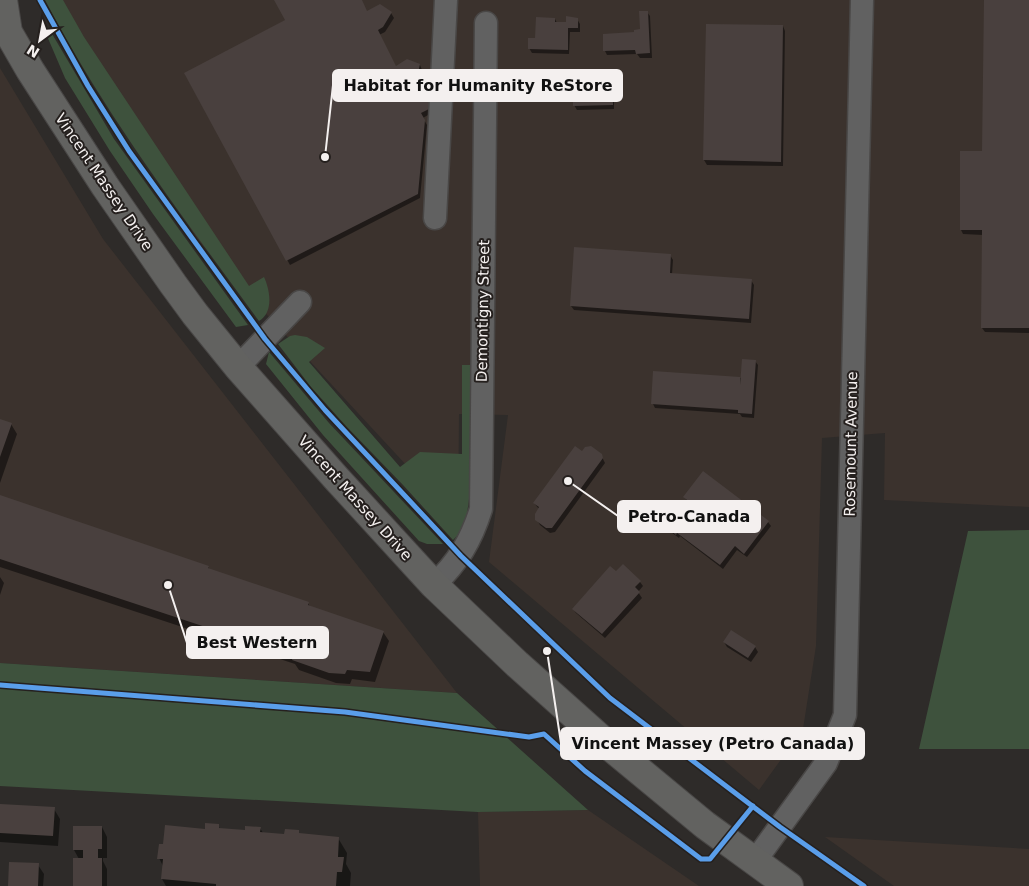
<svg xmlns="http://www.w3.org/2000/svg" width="1029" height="886" font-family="'DejaVu Sans',sans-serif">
<rect width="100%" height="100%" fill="#2e2b29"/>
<!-- built -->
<path fill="#3b322d" d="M62 0H1029V507L884 500 885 433 822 438 816 646 803 729 759 790 489 562 508 415 459 414 458 521 196 238Z
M0 68 103 239 457 693 0 663Z
M588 810 699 886H480L478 812Z
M825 837 1029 849V886H894Z"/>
<!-- green -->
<path fill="#3e523d" d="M45 0H63L84 37 249 286 264 277C270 290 274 312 259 321 183 217 105 115 45 0Z
M48 27 114 139 248 325 236 327 153 214 110 151 65 78 44 29Z
M295 335 307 337 325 348 309 362 400 467 420 452 462 454V365H471L469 499C467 515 466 529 453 540L403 485 346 426 311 387 278 344 290 336Z
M269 352 329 423 443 544H427L419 541 323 435 266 364Z
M1029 530V749H919L968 531Z
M0 663 457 693 588 810 478 812 0 786Z"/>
<!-- shadow -->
<path fill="#0007" d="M276 0H361L367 13H391L394 18 385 32 379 35 396 67 420 65 422 70 417 88 433 112 423 118 427 125 420 198 290 265 185 74 286 20Z
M985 0H1029V333L985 332 982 328 983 235 963 234 961 230 984 152Z
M647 12 650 16 652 58H640L637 54 607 55 605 51 642 30Z
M555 19 557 23H568L577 19 580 24V32H570L569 54 532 53 529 48Z
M707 25 783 26 785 31 783 166 707 165 704 160Z
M611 73 614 77V109L577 110 574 105 580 97Z
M670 255 673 260 672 274 751 280 754 285 751 323 574 310 571 306Z
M755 361 758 365 754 418 742 417 740 414 655 408 653 404 655 373 742 378Z
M0 420 11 424 17 434 0 483Z
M582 453 601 455 605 463 555 532 550 533 540 525 537 520 539 509 534 503Z
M0 496 208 567 210 570 308 603 310 607 383 632 389 641 375 682 352 679 350 684 336 683 299 670 295 664 0 567Z
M685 497 768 522 771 526 747 557 737 550 723 569 680 536 679 538 671 532 668 527 687 502Z
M623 566 640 582 643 586 638 592 642 598 605 638 576 613 573 609Z
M0 577 4 583 0 595Z
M724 642 755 647 758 652 751 662 727 647Z
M0 805 54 809 60 819 58 846 0 842Z
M218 825 220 829 246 832 260 828 263 833 285 835 298 831 300 835 338 838 347 853 346 864 351 873 350 886H166L162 879 163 866 159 858 206 830Z
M102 827 107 837V858H103V861L107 869V886H74L79 859 74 850Z
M38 865 44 874 43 886H9Z"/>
<!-- building -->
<path fill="#49403e" d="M274 0H362L367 11 380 4 392 12 383 27 378 30 396 66 407 59 420 64 415 86 436 93 431 108 421 113 425 120 418 194 286 261 184 73 285 20Z
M984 0H1029V328H981L982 230H960V151H982Z
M639 11H648L650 53 636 54 635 50 603 51V34L634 32V30L640 29Z
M566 16 578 18V28H568V50L528 49V38H535L536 17 555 18V22H566Z
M706 24 783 25 781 162 703 160Z
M612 71 613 105 573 106V96H579L578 72Z
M574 247 671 254 670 273 752 279 749 319 570 306Z
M742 359 756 360 752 414 738 413V410L651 404 653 371 740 377V385Z
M0 419 12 423 0 457Z
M575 446 582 451 585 447 591 446 602 454 603 458 552 528H546L535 520V514L539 507 533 503Z
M703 471 769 521 744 554 735 546 720 565 677 533 676 535 666 527 687 500 683 497Z
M0 495 209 566 208 568 309 602 308 605 384 631 370 672 347 670 345 674 329 673 292 660 293 656 0 559Z
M623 564 641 581 635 587 640 592 602 634 572 609 610 566 616 571Z
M731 630 756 646 748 658 723 642Z
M0 804 55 807 53 836 0 833Z
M205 823 219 824V828L245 830V826L261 827 260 832 284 834 285 829 299 830V833L339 837 338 857H344L342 872H337L336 886H216V884L161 879 163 859H157L159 844H163L165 825 205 829Z
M73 826H102V849H98V858H102V886H73V858H83V850H73Z
M9 862 39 863 38 886H8Z"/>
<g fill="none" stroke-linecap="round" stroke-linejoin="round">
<!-- minor casing -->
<g stroke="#494746" stroke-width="25">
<path id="minor" d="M435 218 446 0
M238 367 300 302
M434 585C458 562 471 541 481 509L486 23
M755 861 826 763 845 715 862 0"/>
</g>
<!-- major casing -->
<g stroke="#494746" stroke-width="30">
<path id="major" d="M3 0 8 32
M0 24 8 32 30 70 105 186 173 284 195 314 238 367 336 478 434 585 517 664 601 739 705 825 789 886"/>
</g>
<!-- minor -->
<use href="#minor" stroke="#616161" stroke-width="22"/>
<!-- major -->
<use href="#major" stroke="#626260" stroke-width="28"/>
<!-- cycleway casing -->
<g stroke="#25201e" stroke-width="8">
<path id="cycleway" d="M40 0 88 86 129 151 265 339 325 410 461 556 610 698 780 827 864 886
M0 685 345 712 529 737 544 734 585 771 701 859H710L753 806"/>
</g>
<!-- cycleway -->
<use href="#cycleway" stroke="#5a9eea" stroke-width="5"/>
</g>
<g text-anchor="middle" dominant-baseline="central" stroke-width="4" stroke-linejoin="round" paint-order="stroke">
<!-- street labels -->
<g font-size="15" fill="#f4f0ef" stroke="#25201e">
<text transform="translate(104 182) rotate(56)">Vincent Massey Drive</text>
<text transform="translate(483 311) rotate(-89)">Demontigny Street</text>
<text transform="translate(851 444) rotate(-89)">Rosemount Avenue</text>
<text transform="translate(355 498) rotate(48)">Vincent Massey Drive</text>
</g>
</g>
<!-- callouts -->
<path fill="none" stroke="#f4f0ef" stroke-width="2" d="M325 157L333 85M568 481L618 516M168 585L187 643M547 651L561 743"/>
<g fill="#f4f0ef" stroke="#25201e" stroke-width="2">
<circle cx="325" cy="157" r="5"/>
<circle cx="568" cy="481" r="5"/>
<circle cx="168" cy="585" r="5"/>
<circle cx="547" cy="651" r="5"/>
</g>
<g fill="#f4f0ef" stroke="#f4f0ef" stroke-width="2">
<rect x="333" y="70" width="289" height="31" rx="5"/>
<rect x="618" y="501" width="142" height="31" rx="5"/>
<rect x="187" y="627" width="141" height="31" rx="5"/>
<rect x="561" y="728" width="303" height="31" rx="5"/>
</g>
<g font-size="16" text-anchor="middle" font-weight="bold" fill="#111">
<text x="478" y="91">Habitat for Humanity ReStore</text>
<text x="689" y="522">Petro-Canada</text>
<text x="257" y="648">Best Western</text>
<text x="713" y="749">Vincent Massey (Petro Canada)</text>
</g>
<!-- north arrow -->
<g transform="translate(40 40) rotate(212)" stroke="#25201e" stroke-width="4" paint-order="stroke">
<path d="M0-4L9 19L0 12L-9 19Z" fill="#f4f0ef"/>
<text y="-8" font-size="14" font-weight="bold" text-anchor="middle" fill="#f4f0ef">N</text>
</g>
</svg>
